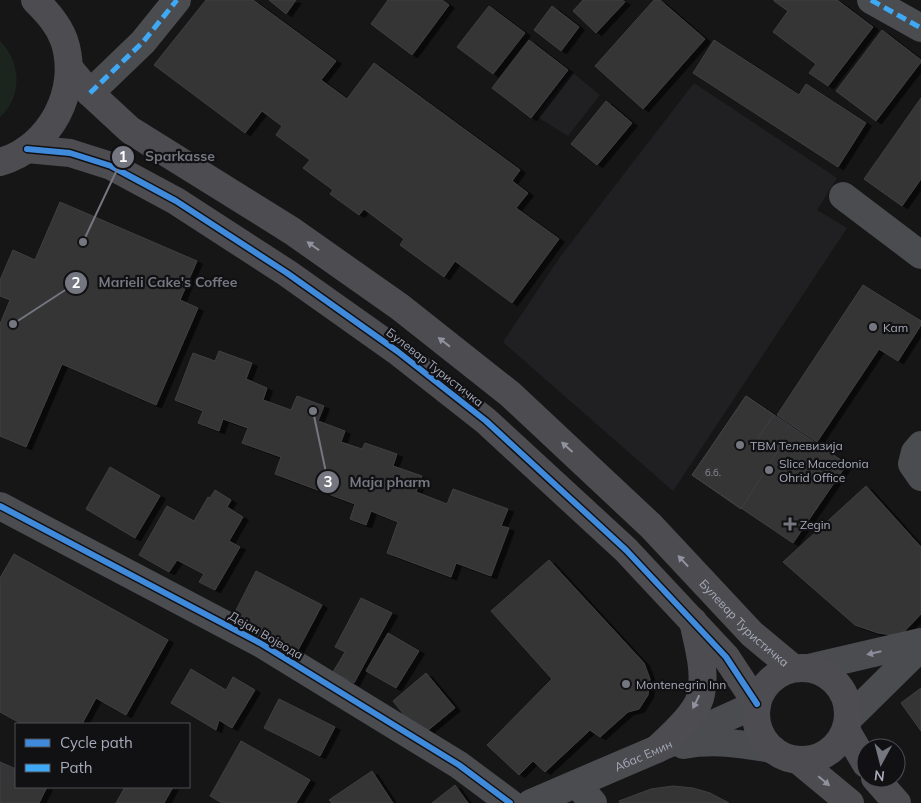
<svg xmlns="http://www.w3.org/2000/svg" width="921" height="803" font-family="Mulish,sans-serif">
<defs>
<filter id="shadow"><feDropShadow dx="5.5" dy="3" stdDeviation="0" flood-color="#0009"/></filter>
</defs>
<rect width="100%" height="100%" fill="#161617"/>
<!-- built -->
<path fill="#202023" d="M572 72 600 95 568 136 536 116Z
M694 83 837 178 817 210 847 228 673 491 503 342 560 257Z"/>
<!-- green -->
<path fill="#1c241e" d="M0 41C21 61 23 97 0 117Z"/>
<!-- building -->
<path fill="#343436" stroke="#3f4043" filter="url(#shadow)" d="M206 0H253L336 61 321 80 347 99 374 63 520 170 512 181 528 193 516 208 559 239 512 303 455 261 444 277 400 245 404 239 364 209 359 215 330 194 333 190 303 168 310 160 276 135 282 126 262 111 245 133 154 65Z
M269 0H296L286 14Z
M388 0H442L449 5 412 55 371 24Z
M583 0H622L625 2 596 33 573 11Z
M654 0H660L705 39 643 109 595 66Z
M774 0H837L873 27 828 86 809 73 816 64 773 32 788 11 774 1Z
M489 6 525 33 493 74 457 47Z
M552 6 579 27 561 51 534 30Z
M882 30 921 60V62L876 121 836 91Z
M529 40 568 70 531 118 492 88Z
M714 40 799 95 806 84 866 123 838 167 693 73Z
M921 98V179L902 206 864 179Z
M606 101 632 123 597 165 571 144Z
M60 202 197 261 180 300 198 308 156 405 62 364 26 447 0 436V324L10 300 0 296V280L13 250 35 260Z
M863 285 921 321V325L898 361 879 349 817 442 777 415Z
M219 351 252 363 246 379 267 388 263 400 291 410 297 396 324 406 318 421 345 431 341 442 362 449 365 443 397 454 393 466 422 476 416 492 447 504 453 489 508 509 501 526 509 528 491 576 456 563 451 577 387 553 398 522 371 511 366 525 350 519 355 504 275 474 281 457 242 443 248 428 223 419 219 431 198 423 203 411 175 400 193 353 215 361Z
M746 396 847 464 793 543 692 475Z
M746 396 774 415 758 438 777 452 741 509 692 475Z
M110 467 160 496 135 538 86 509Z
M866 486 921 547V614L900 636 878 633 855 625 783 562Z
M215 490 231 500 227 507 243 517 229 541 240 547 215 590 199 582 204 574 177 560 169 572 139 555 167 506 194 521 208 497 210 498Z
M14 554 168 640 126 715 96 698 82 724H22L0 712V578Z
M549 560 644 663 650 679 648 695 639 709 628 712 600 737 590 730 545 772 533 761 519 775 487 745 552 679 491 611Z
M256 571 322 605 297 652 232 618Z
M361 598 392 613 354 683 333 672 345 652 335 647Z
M388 633 419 651 396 688 366 671Z
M191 669 226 690 233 677 255 690 232 728 219 720 216 730 171 703Z
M426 673 455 708 421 736 393 701Z
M921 688V731L901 703Z
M279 699 335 727 320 756 264 728Z
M241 741 310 780 296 803H222L210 796Z
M0 762 16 769V787H47L39 803H0Z
M372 771 393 803H332L329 800Z
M455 785 468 803H432Z
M673 786 693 788 710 793 729 803H620L619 801 651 789Z
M125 787H173L164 803H116Z"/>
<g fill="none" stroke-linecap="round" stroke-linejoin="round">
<!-- minor -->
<g stroke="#4a4c50" stroke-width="28">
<path d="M871 0 921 28"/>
<path d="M90 93 143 42 177 0"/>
<path d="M843 196 921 255"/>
<path d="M921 445 915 452 912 464 921 477"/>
<path d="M0 506 260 643 459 765 510 803"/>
<path d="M809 668 921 642"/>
<path d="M848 719 921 647"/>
<path d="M683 745C714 739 742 744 772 749"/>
<path d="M577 784 593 803"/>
<path id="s1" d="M531 803 657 749 757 704"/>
</g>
<!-- major -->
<g stroke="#4d4d51" stroke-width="28">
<path id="s2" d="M69 68 90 93 130 130 292 231 400 307 510 394 651 526 752 634 793 668"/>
<path d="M27 149 70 153 111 166 176 201 287 273 397 351 486 421 626 550 726 657 757 704"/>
<path d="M0 162C50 148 81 90 64 40 58 24 47 12 35 0"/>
<circle cx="802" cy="714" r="46"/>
<path d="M846 730 866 764"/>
<path d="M657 749C670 737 695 715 700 698 707 673 698 645 693 621"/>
<path d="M798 760 850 803"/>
<path d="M875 778 897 803"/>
</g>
<!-- quiet -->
<path stroke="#3fa9f5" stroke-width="5" stroke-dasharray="10 5" stroke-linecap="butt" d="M871 0 921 28
M90 93 143 42 177 0"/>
<!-- cycleway casing -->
<g stroke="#111013" stroke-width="9">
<path id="cycleway" d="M27 149 70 153 111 166 176 201 287 273 397 351 486 421 626 550 726 657 757 704
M0 506 260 643 459 765 510 803"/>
</g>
<!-- cycleway -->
<use href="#cycleway" stroke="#408adc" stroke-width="6"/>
</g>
<!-- one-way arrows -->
<defs><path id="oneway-solid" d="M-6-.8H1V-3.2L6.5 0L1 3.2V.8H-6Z" transform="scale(1.25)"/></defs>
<g fill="#90939f">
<use href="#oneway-solid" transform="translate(313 246) rotate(-145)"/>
<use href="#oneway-solid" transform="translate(444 342) rotate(-142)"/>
<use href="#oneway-solid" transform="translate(567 447) rotate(-138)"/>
<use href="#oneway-solid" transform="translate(683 561) rotate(-133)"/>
<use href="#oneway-solid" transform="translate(696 702) rotate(116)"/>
<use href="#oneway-solid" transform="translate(824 781) rotate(40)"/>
</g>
<use fill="#8a8e9a" href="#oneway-solid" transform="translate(874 653) rotate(167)"/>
<!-- markers -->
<g fill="#747680" stroke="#111013" stroke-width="2">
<circle cx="873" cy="327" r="5"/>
<circle cx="740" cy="445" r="5"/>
<circle cx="769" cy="470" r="5"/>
<path d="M787.5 516.5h5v5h5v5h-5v5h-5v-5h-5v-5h5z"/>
<circle cx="626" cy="684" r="5"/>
</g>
<g text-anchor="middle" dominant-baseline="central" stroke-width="4.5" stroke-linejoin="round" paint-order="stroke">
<!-- number labels -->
<g font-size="10" fill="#8a8c98">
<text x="713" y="472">б.б.</text>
</g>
<!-- poi labels -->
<g font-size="12" fill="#a6aab9" stroke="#111013" text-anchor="start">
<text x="883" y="327">Kam</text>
<text x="750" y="445">ТВМ Телевизија</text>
<text x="779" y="463">Slice Macedonia<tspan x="779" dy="14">Ohrid Office</tspan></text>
<text x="800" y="524">Zegin</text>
<text x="636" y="684">Montenegrin Inn</text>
</g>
<!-- street labels -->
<g font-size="12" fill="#a6aab9" stroke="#111013">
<text transform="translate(435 367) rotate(38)">Булевар Туристичка</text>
<text stroke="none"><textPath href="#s2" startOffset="878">Булевар Туристичка</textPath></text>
<text transform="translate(266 635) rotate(30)">Дејан Војвода</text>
<text stroke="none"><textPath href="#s1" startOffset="122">Абас Емин</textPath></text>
</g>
</g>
<!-- callouts -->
<path fill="none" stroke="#747680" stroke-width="2" d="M83 242L123 157M13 324L76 283M313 411L328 482"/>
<g fill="#747680" stroke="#111013" stroke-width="2">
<circle cx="83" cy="242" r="5"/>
<circle cx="13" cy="324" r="5"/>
<circle cx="313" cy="411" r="5"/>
<circle cx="123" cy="157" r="12"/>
<circle cx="76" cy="283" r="12"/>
<circle cx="328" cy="482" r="12"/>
</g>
<g font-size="15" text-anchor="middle" font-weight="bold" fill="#fff">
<text x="123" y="162">1</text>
<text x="76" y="288">2</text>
<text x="328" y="487">3</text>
</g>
<g font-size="14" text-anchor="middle" font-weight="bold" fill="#747680" stroke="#111013" stroke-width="4.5" stroke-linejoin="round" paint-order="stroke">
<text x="180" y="161">Sparkasse</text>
<text x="168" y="287">Marieli Cake's Coffee</text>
<text x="390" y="487">Maja pharm</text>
</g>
<!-- legend -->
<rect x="15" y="723" width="175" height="65" fill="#111013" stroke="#4d4e55"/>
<rect x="25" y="739" width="25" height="8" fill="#408adc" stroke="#4d4e55"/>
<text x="60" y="748" font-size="15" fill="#a6aab9">Cycle path</text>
<rect x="25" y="764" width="25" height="8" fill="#3fa9f5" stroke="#4d4e55"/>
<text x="60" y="773" font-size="15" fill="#a6aab9">Path</text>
<!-- north arrow -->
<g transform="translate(881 763) rotate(187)"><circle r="24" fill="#111013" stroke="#4d4e55"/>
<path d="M0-4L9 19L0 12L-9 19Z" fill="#747680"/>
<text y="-8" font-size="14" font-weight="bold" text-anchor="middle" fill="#a6aab9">N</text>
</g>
</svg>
